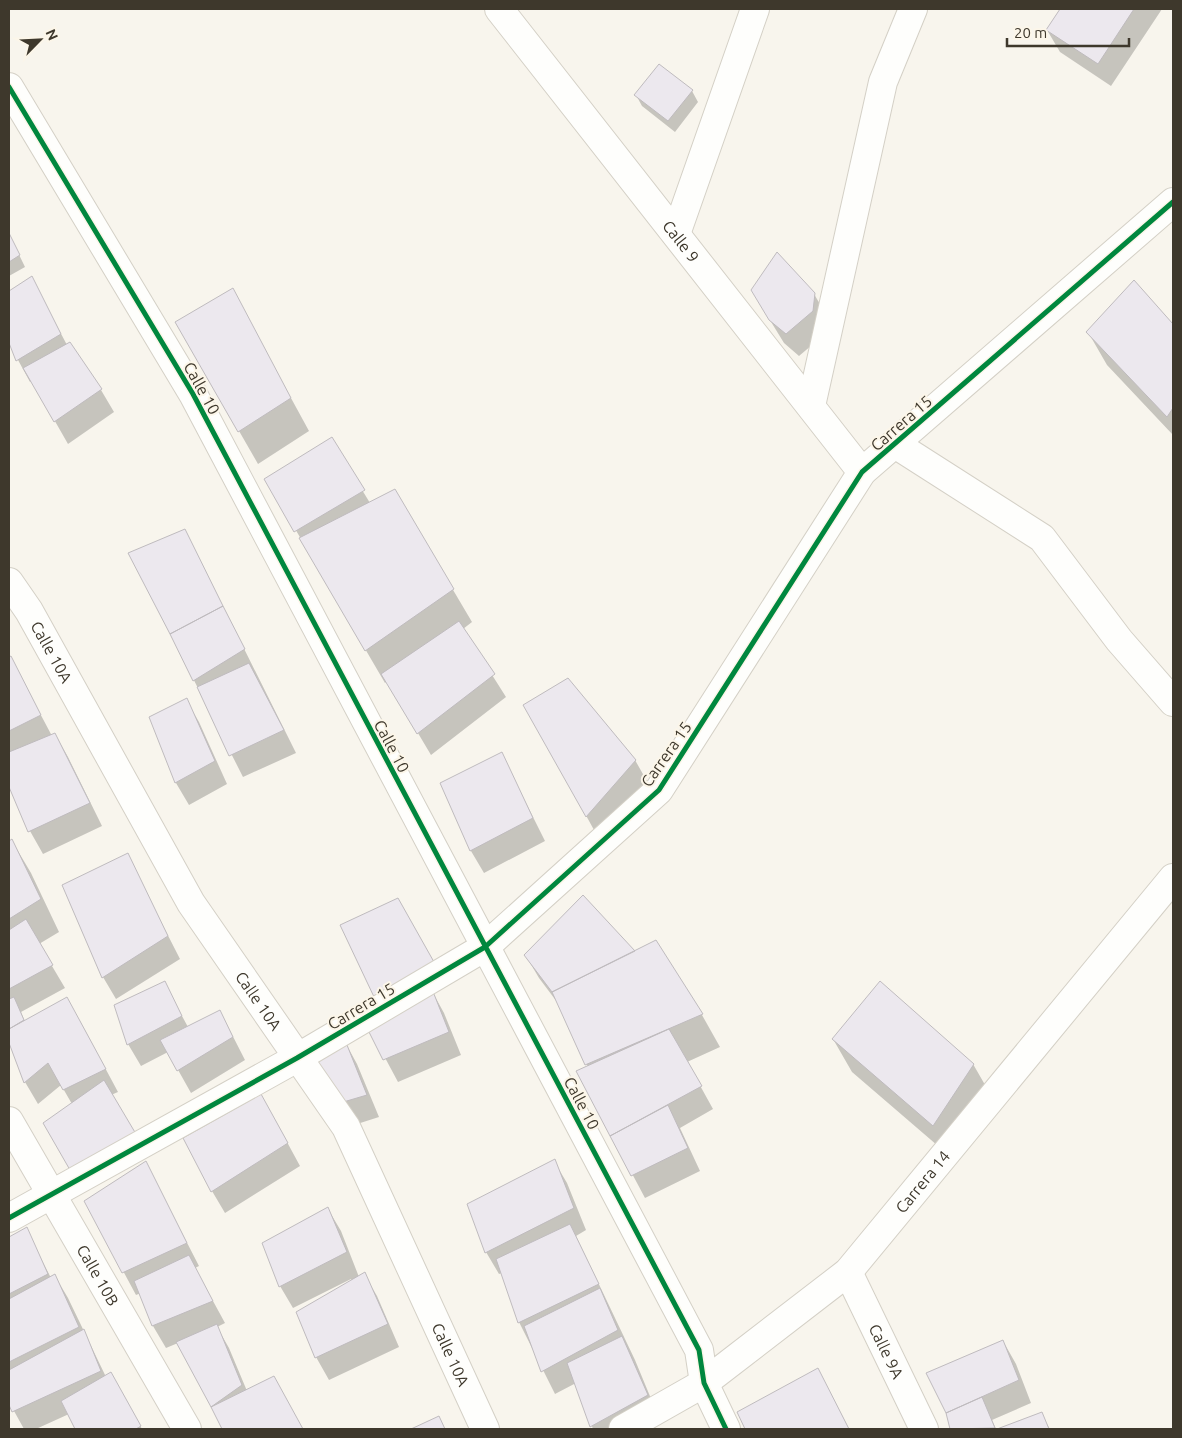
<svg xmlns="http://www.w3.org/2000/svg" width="1182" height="1438" font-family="Ubuntu,sans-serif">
<rect width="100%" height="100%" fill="#f8f5ed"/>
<!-- shadow -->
<path fill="#0003" d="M1061 9H1162L1111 86 1060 52 1047 30Z
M692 91 698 102 675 132 642 106 636 95Z
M9 234 25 267 9 276Z
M31 277 67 345 101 390 114 412 68 444 32 381 30 382 18 360 9 340V292Z
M1134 282 1173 326V435L1107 365 1088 332Z
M232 290 309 431 258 464 177 323Z
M814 294 827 316 825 334 799 356 784 343 765 312Z
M331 439 370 503 394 490 472 622 463 629 506 697 431 755 387 681 385 683 266 479Z
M185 530 296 753 243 777 130 554Z
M9 655 52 736 55 734 68 757 102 826 43 854 30 831 9 784Z
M186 700 199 722 227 784 189 805 176 783 151 717Z
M525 705 635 760 648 783 599 839Z
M501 753 545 841 484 873 471 851 442 784Z
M12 841 31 873 59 932 39 944 65 988 21 1012 25 1022 80 1021 118 1092 111 1095 148 1157 84 1192 72 1104 61 1085 38 1104 25 1082 9 1043V842Z
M127 855 180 959 116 999 103 977Z
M634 953 702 1015 720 1047 687 1062 713 1109 680 1128 700 1171 645 1198 578 1072 588 1067 560 1006 539 978 526 956Z
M164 983 188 1027 220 1011 245 1060 191 1093 168 1052 141 1066 128 1044Z
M433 993 444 1013 461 1055 398 1082 368 1026Z
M833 1039 973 1064 992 1097 952 1158 852 1072Z
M345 1042 357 1064 379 1117 354 1125 325 1086Z
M274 1118 300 1166 225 1213 212 1191Z
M554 1161 567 1183 586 1230 576 1236 635 1360 659 1418 640 1429H593L576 1383 555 1394 519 1322 502 1273 499 1274 486 1252Z
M146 1163 199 1266 195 1268 225 1323 217 1327 229 1348 247 1391 273 1378 302 1429H223L178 1343 166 1348 153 1326 141 1293 136 1295 86 1202Z
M328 1209 341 1231 359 1277 364 1274 377 1296 399 1347 329 1380 316 1357 352 1281 351 1279 293 1308 280 1286Z
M26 1229 51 1278 55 1276 68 1298 106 1377 124 1396 142 1429H76L69 1414 36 1429H24L9 1402V1238Z
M1003 1341 1016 1364 1031 1403 992 1420 996 1429H952L947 1413 928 1374Z
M830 1392 849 1429H747L739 1413Z
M1041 1414 1050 1429H1001Z"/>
<!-- building -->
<path fill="#ece8ee" stroke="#bfbbbe" d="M1060 9H1134L1098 64 1046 30Z
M659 64 693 90 668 121 634 95Z
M9 233 20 255 9 262Z
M777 252 815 293 813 311 786 334 769 320 751 290Z
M32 276 61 334 16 361 9 343V291Z
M1134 280 1173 324V408L1167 417 1086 332Z
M233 288 291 398 238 432 175 322Z
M70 342 102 389 54 422 23 368Z
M332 437 365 490 294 532 264 479Z
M395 489 454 589 365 651 299 538Z
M185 529 223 606 170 634 128 553Z
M223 606 245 649 193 681 170 634Z
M459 621 495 674 417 734 381 674Z
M11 656 41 715 9 731V657Z
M249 663 284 730 229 756 197 687Z
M568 678 636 760 586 817 523 705Z
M187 698 215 761 175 783 149 717Z
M55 733 90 803 28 832 9 787V752Z
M502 752 533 818 470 851 440 783Z
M12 839 41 899 9 919V841Z
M128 853 168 936 102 978 62 885Z
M583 895 635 951 552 992 524 955Z
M398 898 434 962 375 999 340 925Z
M26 919 53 965 9 989V930Z
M656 940 703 1014 585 1065 552 992Z
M165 981 182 1016 127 1045 114 1005Z
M880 981 974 1064 933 1126 832 1039Z
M432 989 449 1032 383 1060 366 1026Z
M14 997 24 1020 9 1029V999Z
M67 997 106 1069 63 1090 48 1063 24 1083 9 1043V1029Z
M220 1010 233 1037 177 1071 160 1040Z
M669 1029 702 1086 610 1136 576 1071Z
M345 1040 367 1095 340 1103 310 1063Z
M104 1080 136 1134 70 1170 43 1123Z
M261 1094 288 1143 211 1192 183 1138Z
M668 1105 688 1148 631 1176 610 1136Z
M555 1159 574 1208 485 1253 467 1204Z
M146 1161 187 1243 122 1273 84 1201Z
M328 1207 347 1252 279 1287 262 1243Z
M570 1224 599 1284 518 1323 496 1259Z
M27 1227 48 1274 9 1294V1237Z
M189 1255 213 1301 152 1326 134 1281Z
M365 1272 388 1324 315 1358 296 1312Z
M55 1274 79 1327 9 1362V1299Z
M600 1288 618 1330 541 1372 524 1326Z
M217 1324 242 1385 211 1407 176 1342Z
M84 1329 101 1371 12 1412 9 1405V1370Z
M622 1336 648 1395 590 1427 567 1363Z
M1003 1340 1019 1380 946 1413 926 1373Z
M818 1368 849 1429H745L737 1412Z
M111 1372 141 1426 136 1429H75L61 1401Z
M274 1376 303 1429H222L211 1407Z
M982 1397 995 1428 950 1429 946 1413Z
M1042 1412 1049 1429H997Z
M439 1416 445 1429H411Z"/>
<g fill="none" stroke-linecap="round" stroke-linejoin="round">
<!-- street casing -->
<g stroke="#d4d0c6" stroke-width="30">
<g id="street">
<path id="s1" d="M499 9 862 472"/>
<path d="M9 87 193 394 699 1350 704 1383 726 1429"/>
<path d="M676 234 755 9"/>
<path d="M811 406 883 82 913 9"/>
<path d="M895 444 1042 538 1119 640 1173 702"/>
<path id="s2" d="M9 582 29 611 191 903 346 1127 485 1429"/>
<path id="s3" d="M9 1121 187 1429"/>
<path d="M9 1218 297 1058 485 947 659 790 862 472 1173 202"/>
<path id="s4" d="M848 1272 924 1429"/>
<path id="s5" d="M623 1429 704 1383 848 1272 1173 878"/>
</g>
</g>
<!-- street -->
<use href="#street" stroke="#fefefc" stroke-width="28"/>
<!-- cycleway casing -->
<g stroke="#fcf6e9" stroke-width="8">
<path id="cycleway" d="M9 87 193 394 699 1350 704 1383 726 1429
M9 1218 297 1058 485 947 659 790 862 472 1173 202"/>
</g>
<!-- cycleway -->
<use href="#cycleway" stroke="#00873e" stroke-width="5"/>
</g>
<g text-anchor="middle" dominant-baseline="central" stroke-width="4" stroke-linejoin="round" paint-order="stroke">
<!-- street labels -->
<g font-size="16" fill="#3e382c" stroke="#fcf6e9">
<text stroke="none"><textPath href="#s1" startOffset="295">Calle 9</textPath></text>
<text transform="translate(202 388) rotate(61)">Calle 10</text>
<text transform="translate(901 423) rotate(-41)">Carrera 15</text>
<text stroke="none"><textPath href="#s2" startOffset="82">Calle 10A</textPath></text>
<text transform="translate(392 746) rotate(62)">Calle 10</text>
<text transform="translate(666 754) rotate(-55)">Carrera 15</text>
<text stroke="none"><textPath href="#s2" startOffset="488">Calle 10A</textPath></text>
<text transform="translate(361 1006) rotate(-31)">Carrera 15</text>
<text transform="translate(582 1103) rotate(62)">Calle 10</text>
<text stroke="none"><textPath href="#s5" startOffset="392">Carrera 14</textPath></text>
<text stroke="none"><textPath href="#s3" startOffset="178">Calle 10B</textPath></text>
<text stroke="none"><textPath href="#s4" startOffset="88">Calle 9A</textPath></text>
<text stroke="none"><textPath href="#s2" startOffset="892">Calle 10A</textPath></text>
</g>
</g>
<!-- border -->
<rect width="1182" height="1438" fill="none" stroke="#3e382c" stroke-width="20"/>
<!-- north arrow -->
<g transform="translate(40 40) rotate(66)" stroke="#fcf6e9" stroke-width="4" paint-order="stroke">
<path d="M0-4L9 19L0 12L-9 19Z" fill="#3e382c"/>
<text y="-8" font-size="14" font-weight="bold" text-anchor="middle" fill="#3e382c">N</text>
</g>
<!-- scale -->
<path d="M1007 38v8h122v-8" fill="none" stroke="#3e382c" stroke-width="2.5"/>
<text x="1014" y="38" font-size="15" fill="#3e382c" stroke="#fcf6e9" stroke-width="4" paint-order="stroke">20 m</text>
</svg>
